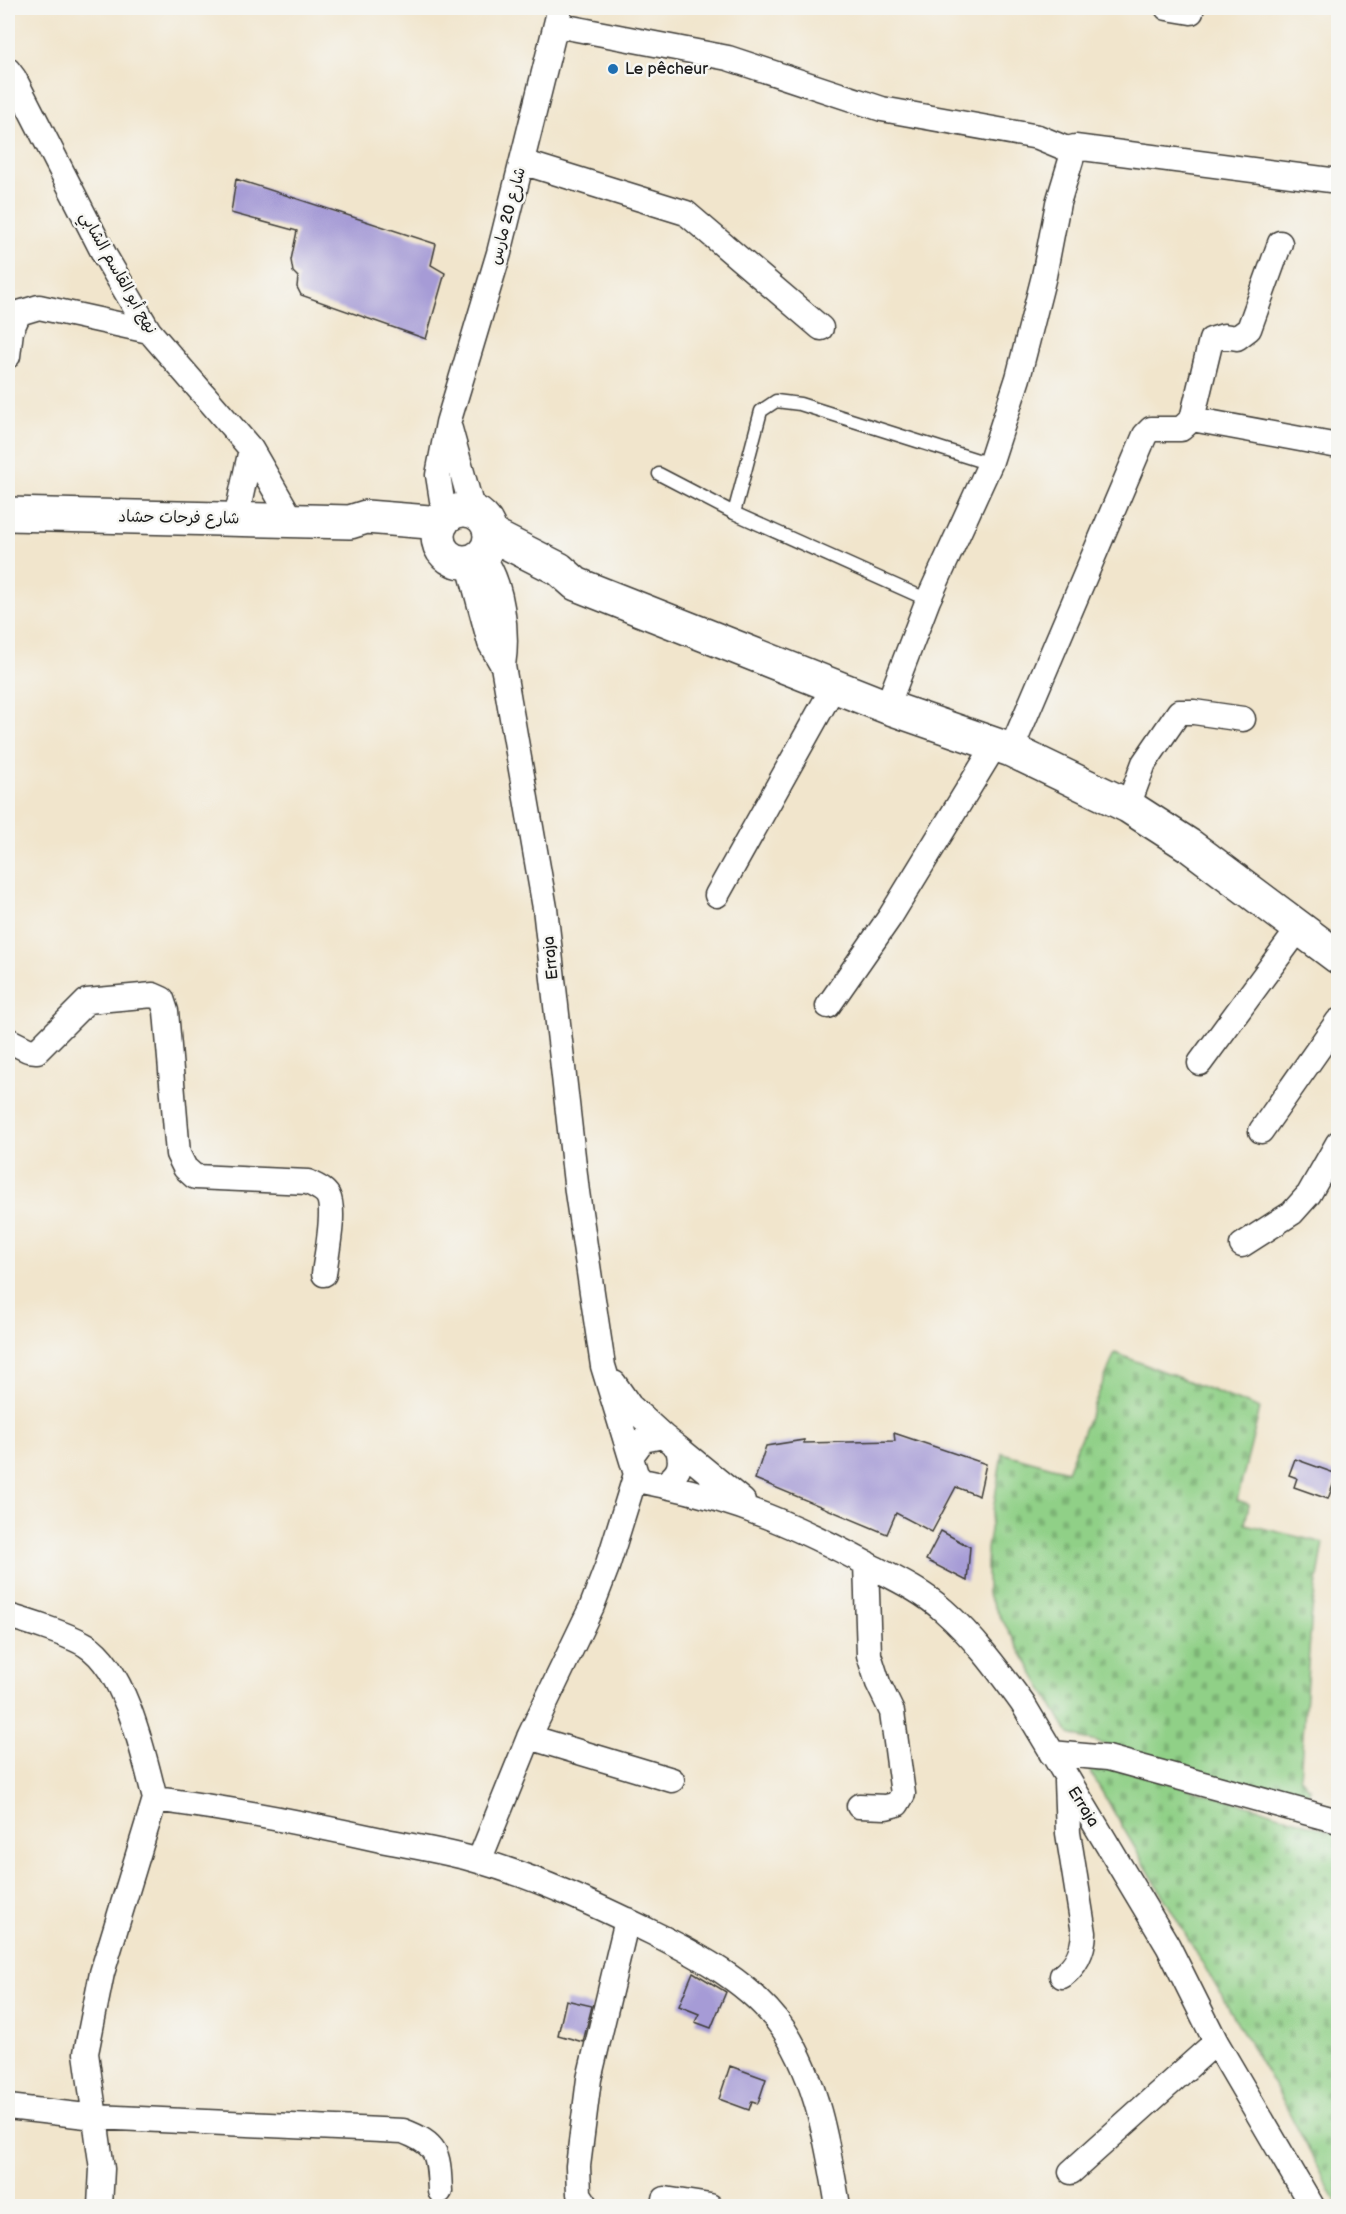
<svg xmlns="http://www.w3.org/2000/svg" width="1346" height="2214" font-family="'Balsamiq Sans','Playpen Sans Arabic',sans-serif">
<defs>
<pattern id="cemetery-stones" width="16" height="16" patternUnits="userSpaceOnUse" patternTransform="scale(1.5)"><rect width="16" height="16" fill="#90d087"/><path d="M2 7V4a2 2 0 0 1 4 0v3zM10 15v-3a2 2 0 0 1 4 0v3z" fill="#7cb274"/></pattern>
</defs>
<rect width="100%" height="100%" fill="#f6f6f2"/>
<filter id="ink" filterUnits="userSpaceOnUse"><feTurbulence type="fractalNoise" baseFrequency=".0167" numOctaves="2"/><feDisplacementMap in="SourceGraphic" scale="12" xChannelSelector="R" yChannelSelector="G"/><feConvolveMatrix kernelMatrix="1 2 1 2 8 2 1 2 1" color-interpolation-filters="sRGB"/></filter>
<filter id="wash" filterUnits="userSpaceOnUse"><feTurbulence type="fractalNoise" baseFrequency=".008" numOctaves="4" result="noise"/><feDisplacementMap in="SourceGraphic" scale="24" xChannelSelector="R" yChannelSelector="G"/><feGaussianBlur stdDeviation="1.35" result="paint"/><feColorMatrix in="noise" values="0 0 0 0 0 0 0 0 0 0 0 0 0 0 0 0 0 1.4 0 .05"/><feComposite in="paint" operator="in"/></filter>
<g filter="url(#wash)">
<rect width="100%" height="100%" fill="#f1e5cc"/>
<!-- cemetery -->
<path fill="url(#cemetery-stones)" stroke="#567652" stroke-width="1.5" d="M1115 1353 1260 1409 1237 1500 1249 1504 1245 1524 1324 1543 1312 1610 1300 1777 1310 1789 1305 1803 1069 1734 987 1594V1549L1002 1453 1067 1471Z
M1098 1763 1265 1810 1338 1834V2206L1281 2097 1088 1768Z"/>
<g id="blocks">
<!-- building -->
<path fill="#a69bd6" d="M236 179 436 244 431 265 445 273 426 339 301 295 297 287 298 277 293 272 291 260 297 231 231 213Z
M894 1433 986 1464 979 1496 956 1487 932 1532 896 1513 887 1534 755 1479 766 1446 804 1440V1443L895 1441Z
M1295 1459 1337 1474 1328 1499 1294 1487 1297 1478 1289 1475Z
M941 1531 970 1547 967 1581 926 1560Z
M693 1972 726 1992 711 2028 695 2022 699 2014 679 2006Z
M566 2000 592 2006 583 2042 558 2035Z
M730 2066 766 2079 758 2103 752 2101 749 2110 719 2099Z"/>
</g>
</g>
<g filter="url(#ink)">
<use href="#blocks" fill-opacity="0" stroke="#3c3a36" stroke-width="1.5"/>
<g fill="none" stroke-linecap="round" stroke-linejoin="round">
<!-- service casing -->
<g stroke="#3c3a36" stroke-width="15">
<path id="service" d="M659 474 734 513 928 600
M734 513 761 411 776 401 800 404 990 464"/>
</g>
<!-- minor casing -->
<g stroke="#3c3a36" stroke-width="27">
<path id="minor" d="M1167 8 1191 12
M556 25 728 58 882 109 1038 137 1067 149 1075 147
M8 70 14 78 105 256 149 331 251 449 292 520
M522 162 686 213 821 328
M8 356 11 331 19 313 39 307 149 331
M1192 419 1211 340 1224 336 1237 338 1249 329 1280 243
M450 429 473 512
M236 519 251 449
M445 519 438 475 448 423 499 253 560 8
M481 555C503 581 508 633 503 666L545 908 577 1192 603 1366 636 1474 642 1481 661 1485C678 1477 684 1465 677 1447L663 1436 643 1440 632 1455
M468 561 490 643 503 666
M887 707 928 600 990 464 1018 378 1044 276 1058 203 1075 147 1338 181
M1011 750 1145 435 1151 429H1181L1192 419 1338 446
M1128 806 1144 763 1179 712H1194L1243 719
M717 895 834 686
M828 1006 890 917 995 745
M8 1040 28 1050 37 1051 87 1001 153 995 162 999 166 1011 178 1154 185 1168 195 1177 308 1182C315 1186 324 1189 328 1196 336 1211 326 1256 324 1274
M1200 1063 1300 927
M1261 1131 1338 1021
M1242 1245 1292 1213 1309 1194 1338 1143
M614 1383 630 1406 663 1436
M677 1447 743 1501
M661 1485C739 1501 799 1527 869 1565 894 1578 922 1591 943 1610 974 1637 999 1671 1023 1704L1168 1946 1216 2042 1312 2206
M8 1616C26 1621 70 1635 86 1645 126 1670 144 1756 155 1799 233 1809 309 1824 386 1841 417 1847 449 1852 479 1861 538 1878 596 1905 651 1932 700 1956 753 1984 784 2030 818 2082 828 2147 838 2206
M529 1737 672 1780
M1051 1753 1108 1758 1338 1821
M859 1806 886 1807 897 1804 903 1794 892 1712 878 1683 869 1655 866 1563
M479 1861 530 1735 592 1606 607 1567 636 1474
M1062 1976C1077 1965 1083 1951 1084 1933L1068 1833 1066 1781
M8 2107 95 2117 403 2131C440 2145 438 2155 440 2191
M1071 2172 1216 2042
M665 2199 710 2206
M100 2206 102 2169 86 2053 102 1973 155 1799
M587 2206 579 2194 578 2166 589 2079 627 1920"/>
</g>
<!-- secondary casing -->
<g stroke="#3c3a36" stroke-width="36">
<path id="secondary" d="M438 536a26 26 0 1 1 52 0a26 26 0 1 1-52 0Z
M8 514 350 522 366 517 442 523
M490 534 559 569 576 584 887 707 1011 750 1128 806 1190 846 1338 957"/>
</g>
<!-- service -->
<use href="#service" stroke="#fff" stroke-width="12"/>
<!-- minor -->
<use href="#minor" stroke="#fff" stroke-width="24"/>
<!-- secondary -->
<use href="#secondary" stroke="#fff" stroke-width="33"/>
</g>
</g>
<!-- markers -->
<circle fill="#1f6fb2" stroke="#f6f6f2" stroke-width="2" cx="613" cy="69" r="6"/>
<g text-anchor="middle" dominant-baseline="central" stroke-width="5" stroke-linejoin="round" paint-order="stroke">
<!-- poi labels -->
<g font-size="16" fill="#1c1c1c" stroke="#f6f6f2" text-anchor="start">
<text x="625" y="69">Le pêcheur</text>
</g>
<!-- street labels -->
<g font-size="16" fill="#1c1c1c" stroke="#f6f6f2">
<text transform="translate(508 216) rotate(-75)">شارع 20 مارس</text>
<text transform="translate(118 273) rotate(60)">نهج أبو القاسم الشابي</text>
<text transform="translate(179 518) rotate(1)">شارع فرحات حشاد</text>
<text transform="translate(551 958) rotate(-96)">Erraja</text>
<text transform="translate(1083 1807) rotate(58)">Erraja</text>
</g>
</g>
<!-- margin -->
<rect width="1346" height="2214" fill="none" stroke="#f6f6f2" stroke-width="30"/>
</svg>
